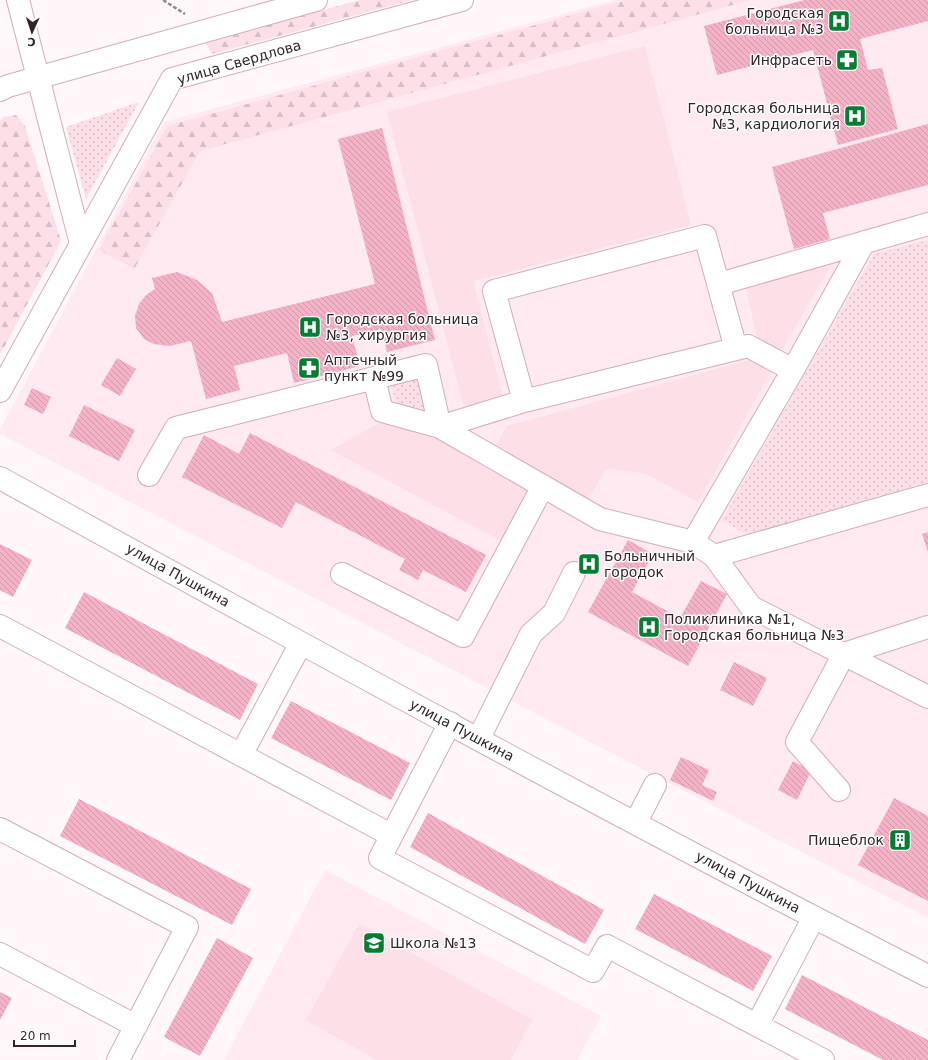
<svg xmlns="http://www.w3.org/2000/svg" width="928" height="1060" font-family="'DejaVu Sans',sans-serif">
<defs>
<pattern id="grass-dots" width="8" height="8" patternUnits="userSpaceOnUse"><rect width="8" height="8" fill="#fcdfe7"/><path d="M2 2h.1M6 6h.1" fill="none" stroke="#d8bfc6" stroke-width="1.8" stroke-linecap="round"/></pattern>
<pattern id="forest-firs" width="22" height="20" patternUnits="userSpaceOnUse"><rect width="22" height="20" fill="#fcdfe7"/><path d="M5 1l3.5 6h-7zM16 11l3.5 6h-7z" fill="#d8bfc6"/></pattern>
<pattern id="building-back-hatch" width="6" height="6" patternUnits="userSpaceOnUse"><rect width="6" height="6" fill="#f3b2c6"/><path d="M-1 5l2 2M0 0l6 6M5-1l2 2" fill="none" stroke="#d199aa"/></pattern>
</defs>
<rect width="100%" height="100%" fill="#fff7f9"/>
<!-- built -->
<path fill="#feeaf0" d="M615 0H928V918L0 434V430L164 122Z
M325 870 601 1016 577 1060H224Z"/>
<!-- grass -->
<path fill="url(#grass-dots)" d="M139 102 86 199 66 127Z
M928 240V482L747 535 722 520 874 254Z
M418 378 426 411 396 403 391 385Z"/>
<!-- forest -->
<path fill="url(#forest-firs)" d="M360 0H412L212 54 205 42Z
M626 0H751L200 151 134 269 99 250 167 126Z
M16 115 25 126 61 241 0 355V121L3 117Z"/>
<!-- park -->
<path fill="#fcdfe7" d="M645 46 691 225 473 281 503 397 464 407 387 112Z
M831 265 782 350 757 338 746 288Z
M753 359 772 370 698 502 645 473 606 469 588 500 495 447 507 426Z
M381 422 433 436 529 488 501 541 331 450Z
M359 924 533 1020 510 1060H377L306 1020Z"/>
<!-- building -->
<path fill="url(#building-back-hatch)" d="M805 0H928V21L860 39 868 70 882 68 898 129 838 145 813 50 717 75 704 26Z
M928 124V185L823 213 830 239 794 249 772 167Z
M382 128 435 340 387 352 381 329 352 336 360 366 294 383 287 353 234 366 240 390 206 399 191 341 169 346 154 344 144 339 136 328 135 316 139 304 146 295 155 289 152 278 177 272 197 280 212 293 222 322 375 284 338 139Z
M117 358 136 369 120 396 101 385Z
M32 388 51 397 43 414 24 405Z
M84 405 135 430 119 461 69 436Z
M250 433 486 555 466 592 423 570 418 580 399 570 405 559 296 502 282 528 182 477 204 435 239 454Z
M928 532V552L922 534Z
M628 540 653 554 632 592 680 618 701 581 727 594 688 666 588 612Z
M0 544 32 560 13 597 0 590Z
M84 592 258 684 240 720 65 628Z
M734 662 767 678 753 706 720 690Z
M291 701 410 763 391 800 271 738Z
M681 757 709 770 702 785 717 792 713 801 670 780Z
M793 761 811 771 797 800 778 790Z
M894 798 928 816V901L858 865Z
M79 799 251 889 232 925 60 836Z
M428 813 604 910 585 944 410 847Z
M654 894 772 956 753 991 635 929Z
M217 938 253 958 200 1056 164 1037Z
M802 975 928 1040V1060H883L785 1009Z
M0 992 12 998 0 1020Z"/>
<g fill="none" stroke-linecap="round" stroke-linejoin="round">
<!-- minor casing -->
<g stroke="#d2adb7" stroke-width="24">
<path id="minor" d="M18 0 81 244
M0 90 8 86 316 0
M719 284 928 224
M374 378 382 411 440 427 600 519 693 542 714 556 751 607 928 697
M0 391 172 79 462 0
M524 401 494 291 705 236 736 349
M440 427 524 401 748 346 793 370
M149 475 176 428 426 365 440 427
M0 478C307 647 615 816 928 976
M693 542 793 370 864 242
M714 556 928 495
M342 574 463 636 543 486
M0 626 391 835
M450 723 380 858 593 971 607 946 823 1060
M479 738 531 634 554 613 574 573
M241 755 301 643
M839 790 797 742 844 654 928 627
M636 822 655 785
M0 829 187 927 118 1060
M0 954 136 1026
M757 1025 814 917"/>
</g>
<!-- path -->
<path stroke="#958a8d" stroke-width="2.5" stroke-dasharray="4 2" stroke-linecap="butt" d="M163 0 185 14"/>
<!-- minor -->
<use href="#minor" stroke="#fff" stroke-width="22"/>
</g>
<!-- icons -->
<defs>
<g id="hospital-square" transform="scale(1.15)"><rect x="-9" y="-9" width="18" height="18" rx="4" fill="#077d34" stroke="#fff"/><path d="M-5-5h3v3.5h4V-5h3V5h-3V1.5h-4V5h-3Z" fill="#fff"/></g>
<g id="pharmacy-square" transform="scale(1.15)"><rect x="-9" y="-9" width="18" height="18" rx="4" fill="#077d34" stroke="#fff"/><path d="M-2-6h4v4h4v4h-4v4h-4v-4h-4v-4h4Z" fill="#fff"/></g>
<g id="building-square" transform="scale(1.15)"><rect x="-9" y="-9" width="18" height="18" rx="4" fill="#077d34" stroke="#fff"/><path d="M-4-6H4V6H1V3H-1V6H-4ZM-2.5-4.3h1.7v1.8h-1.7ZM.8-4.3h1.7v1.8H.8ZM-2.5-1h1.7V.8h-1.7ZM.8-1h1.7V.8H.8Z" fill="#fff"/></g>
<g id="school-square" transform="scale(1.15)"><rect x="-9" y="-9" width="18" height="18" rx="4" fill="#077d34" stroke="#fff"/><path d="M0-5L7-2L0 1L-7-2ZM-4 1L0 2.5L4 1V4Q0 6-4 4Z" fill="#fff"/></g>
</defs>
<g fill-rule="evenodd">
<use href="#hospital-square" x="839" y="21"/>
<use href="#pharmacy-square" x="847" y="60"/>
<use href="#hospital-square" x="855" y="116"/>
<use href="#hospital-square" x="310" y="327"/>
<use href="#pharmacy-square" x="309" y="368"/>
<use href="#hospital-square" x="589" y="564"/>
<use href="#hospital-square" x="649" y="627"/>
<use href="#building-square" x="900" y="840"/>
<use href="#school-square" x="374" y="943"/>
</g>
<g text-anchor="middle" dominant-baseline="central" stroke-width="3" stroke-linejoin="round" paint-order="stroke">
<!-- poi labels -->
<g font-size="14" fill="#332529" stroke="#fff" text-anchor="start">
<text x="824" y="13" text-anchor="end">Городская<tspan x="824" dy="16">больница №3</tspan></text>
<text x="832" y="60" text-anchor="end">Инфрасеть</text>
<text x="840" y="108" text-anchor="end">Городская больница<tspan x="840" dy="16">№3, кардиология</tspan></text>
<text x="326" y="319">Городская больница<tspan x="326" dy="16">№3, хирургия</tspan></text>
<text x="324" y="360">Аптечный<tspan x="324" dy="16">пункт №99</tspan></text>
<text x="604" y="556">Больничный<tspan x="604" dy="16">городок</tspan></text>
<text x="664" y="619">Поликлиника №1,<tspan x="664" dy="16">Городская больница №3</tspan></text>
<text x="884" y="840" text-anchor="end">Пищеблок</text>
<text x="390" y="943">Школа №13</text>
</g>
<!-- street labels -->
<g font-size="14" fill="#332529" stroke="#fff">
<text transform="translate(239 62) rotate(-16)">улица Свердлова</text>
<text transform="translate(178 575) rotate(29)">улица Пушкина</text>
<text transform="translate(462 730) rotate(28)">улица Пушкина</text>
<text transform="translate(748 882) rotate(28)">улица Пушкина</text>
</g>
</g>
<!-- north arrow -->
<g transform="translate(32 32) rotate(183)" stroke="#ffffff" stroke-width="3" paint-order="stroke">
<path d="M0-3L7 15L0 10L-7 15Z" fill="#332529"/>
<text y="-6" font-size="11" font-weight="bold" text-anchor="middle" fill="#332529">С</text>
</g>
<!-- scale -->
<path d="M14 1040v6h61v-6" fill="none" stroke="#332529" stroke-width="2"/>
<text x="20" y="1040" font-size="12" fill="#332529" stroke="#ffffff" stroke-width="3" paint-order="stroke">20 m</text>
</svg>
